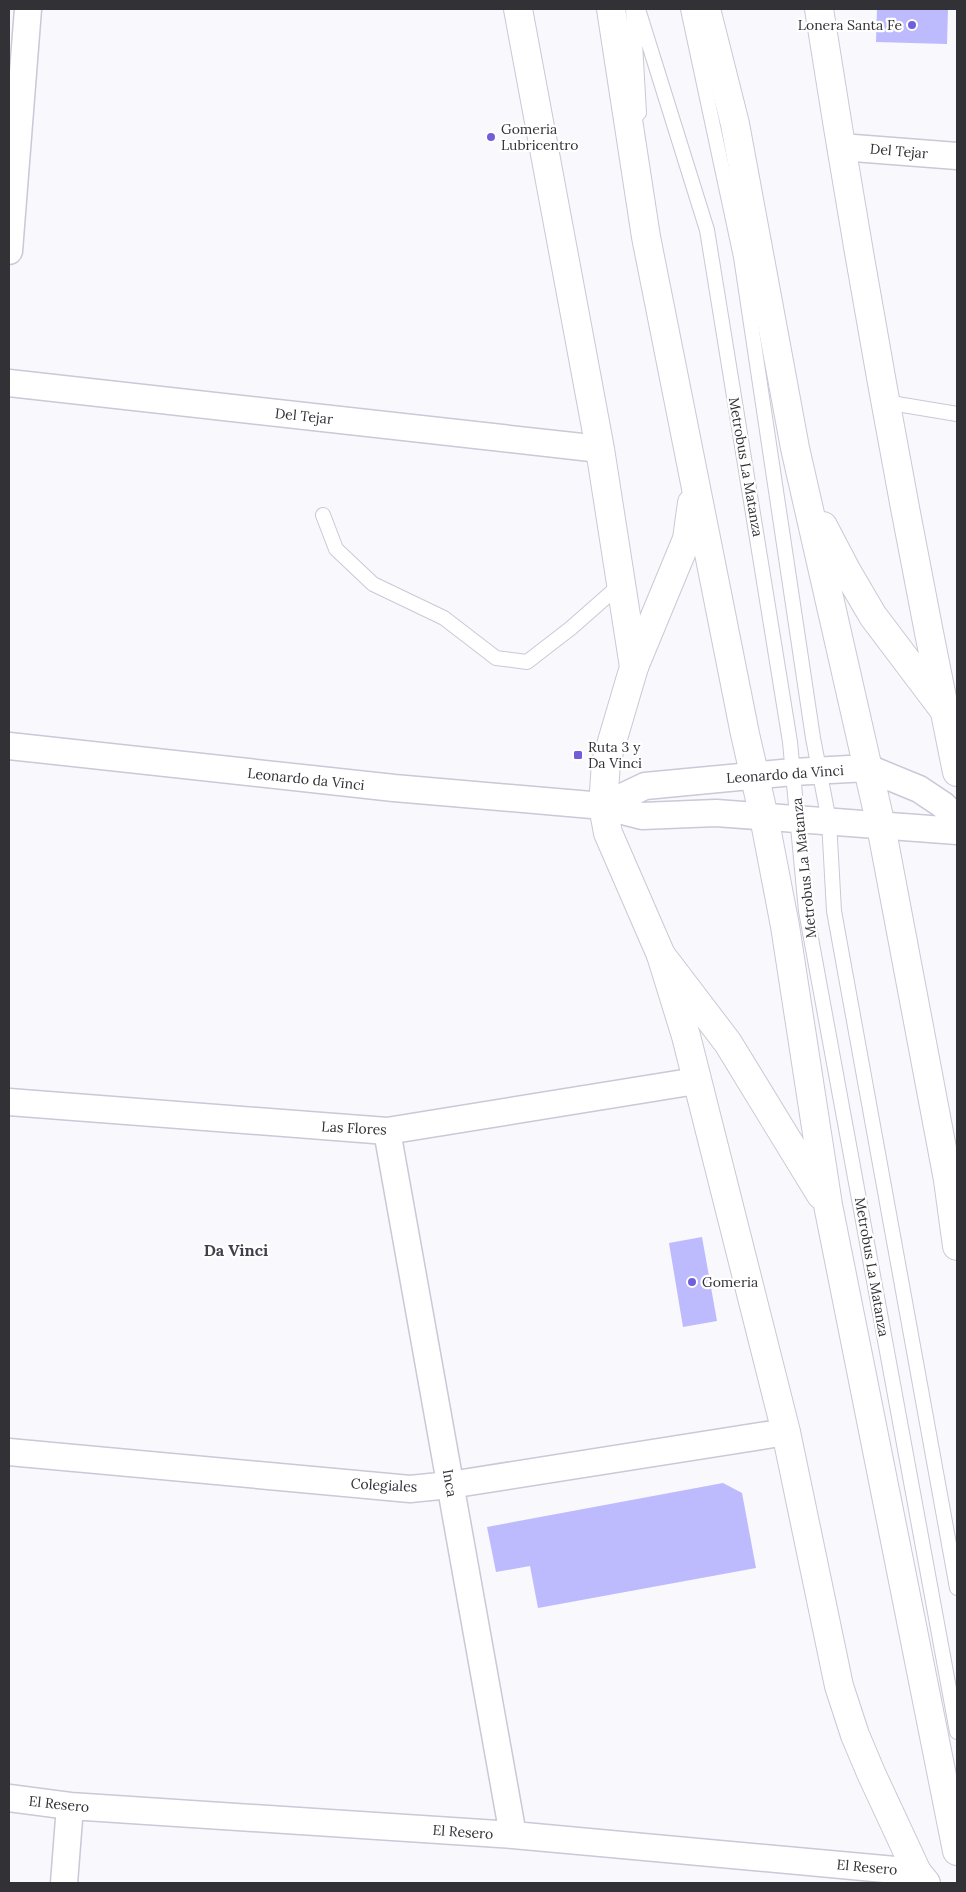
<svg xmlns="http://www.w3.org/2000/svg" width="966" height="1892" font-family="Lora,serif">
<rect width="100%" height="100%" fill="#f8f8fd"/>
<!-- building -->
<path fill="#bdbafe" d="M877 9H948L947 44 876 42Z
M702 1237 717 1321 683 1327 669 1243Z
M723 1483 742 1493 756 1568 538 1608 530 1566 496 1572 487 1527Z"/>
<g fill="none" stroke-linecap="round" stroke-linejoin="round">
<!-- lane casing -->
<g stroke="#c9c9d7" stroke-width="16">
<path id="lane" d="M633 9 639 113
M638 9 707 230 790 742 806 911 957 1732
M688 9 741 257 813 738 829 821 834 911 957 1588
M885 402 957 414
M323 515 336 549 373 584 444 618 496 658 527 662 571 628 621 584"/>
</g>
<!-- street casing -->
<g stroke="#c9c9d7" stroke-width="29">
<path id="street" d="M841 147 957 156
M9 251 28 9
M9 383 600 449
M9 746 394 788 603 806 642 816 716 813 957 831
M603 806 645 786 793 772 868 768 919 789 943 805 957 819
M9 1102 387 1131 696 1081
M387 1131 513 1835
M9 1452 410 1489 450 1485 786 1432
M9 1798 70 1806 513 1835 917 1872
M64 1883 70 1806"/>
</g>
<!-- secondary casing -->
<g stroke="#c9c9d7" stroke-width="30">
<path id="secondary" d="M518 9 600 449 634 667 606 762 603 806 608 833 661 955 686 1036 786 1432 839 1686 855 1735 871 1773 917 1872
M819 9C859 264 905 519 957 772"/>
</g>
<!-- highway casing -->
<g stroke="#c9c9d7" stroke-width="30">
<path id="highway" d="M611 9 646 237 745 734 764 817 785 926 828 1205 957 1851
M706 9 735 124 795 448 881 826 948 1180 957 1246
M823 526 846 570 873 616 944 710
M634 667 687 539 692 503
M661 955 728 1043 821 1195
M917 1872 926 1883"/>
</g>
<!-- lane -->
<use href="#lane" stroke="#fff" stroke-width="14"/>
<!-- street -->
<use href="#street" stroke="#fff" stroke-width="26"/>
<!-- secondary -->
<use href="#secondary" stroke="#fff" stroke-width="28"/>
<!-- highway -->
<use href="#highway" stroke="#fff" stroke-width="28"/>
</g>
<!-- markers -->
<g fill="#715fd9" stroke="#fff" stroke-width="2">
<circle cx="912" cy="25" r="5"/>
<circle cx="491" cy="137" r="5"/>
<rect x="573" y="750" width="10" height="10" rx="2.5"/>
<circle cx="692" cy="1282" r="5"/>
</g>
<g text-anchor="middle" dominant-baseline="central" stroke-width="4.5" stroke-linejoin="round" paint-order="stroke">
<!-- poi labels -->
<g font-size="14" fill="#313136" stroke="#fff" text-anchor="start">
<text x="902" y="25" text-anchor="end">Lonera Santa Fe</text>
<text x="501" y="129">Gomeria<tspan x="501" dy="16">Lubricentro</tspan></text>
<text x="588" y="747">Ruta 3 y<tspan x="588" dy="16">Da Vinci</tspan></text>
<text x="702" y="1282">Gomeria</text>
</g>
<!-- street labels -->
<g font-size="14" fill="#313136" stroke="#fff">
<text transform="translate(899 151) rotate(5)">Del Tejar</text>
<text transform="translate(304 416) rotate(6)">Del Tejar</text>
<text transform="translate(746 467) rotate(80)">Metrobus La Matanza</text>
<text transform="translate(785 774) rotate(-4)">Leonardo da Vinci</text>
<text transform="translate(306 779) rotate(6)">Leonardo da Vinci</text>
<text transform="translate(804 868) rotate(-96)">Metrobus La Matanza</text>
<text transform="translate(354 1128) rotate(3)">Las Flores</text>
<text transform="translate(872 1267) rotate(80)">Metrobus La Matanza</text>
<text transform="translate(450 1483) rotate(80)">Inca</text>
<text transform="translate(384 1485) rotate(3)">Colegiales</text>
<text transform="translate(59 1804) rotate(6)">El Resero</text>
<text transform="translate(463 1832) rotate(4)">El Resero</text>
<text transform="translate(867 1867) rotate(5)">El Resero</text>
</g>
<!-- quarter labels -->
<g font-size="16" font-weight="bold" fill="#40404b" stroke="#fff">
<text x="236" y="1250">Da Vinci</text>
</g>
</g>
<!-- border -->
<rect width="966" height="1892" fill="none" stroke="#313136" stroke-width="20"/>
</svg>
